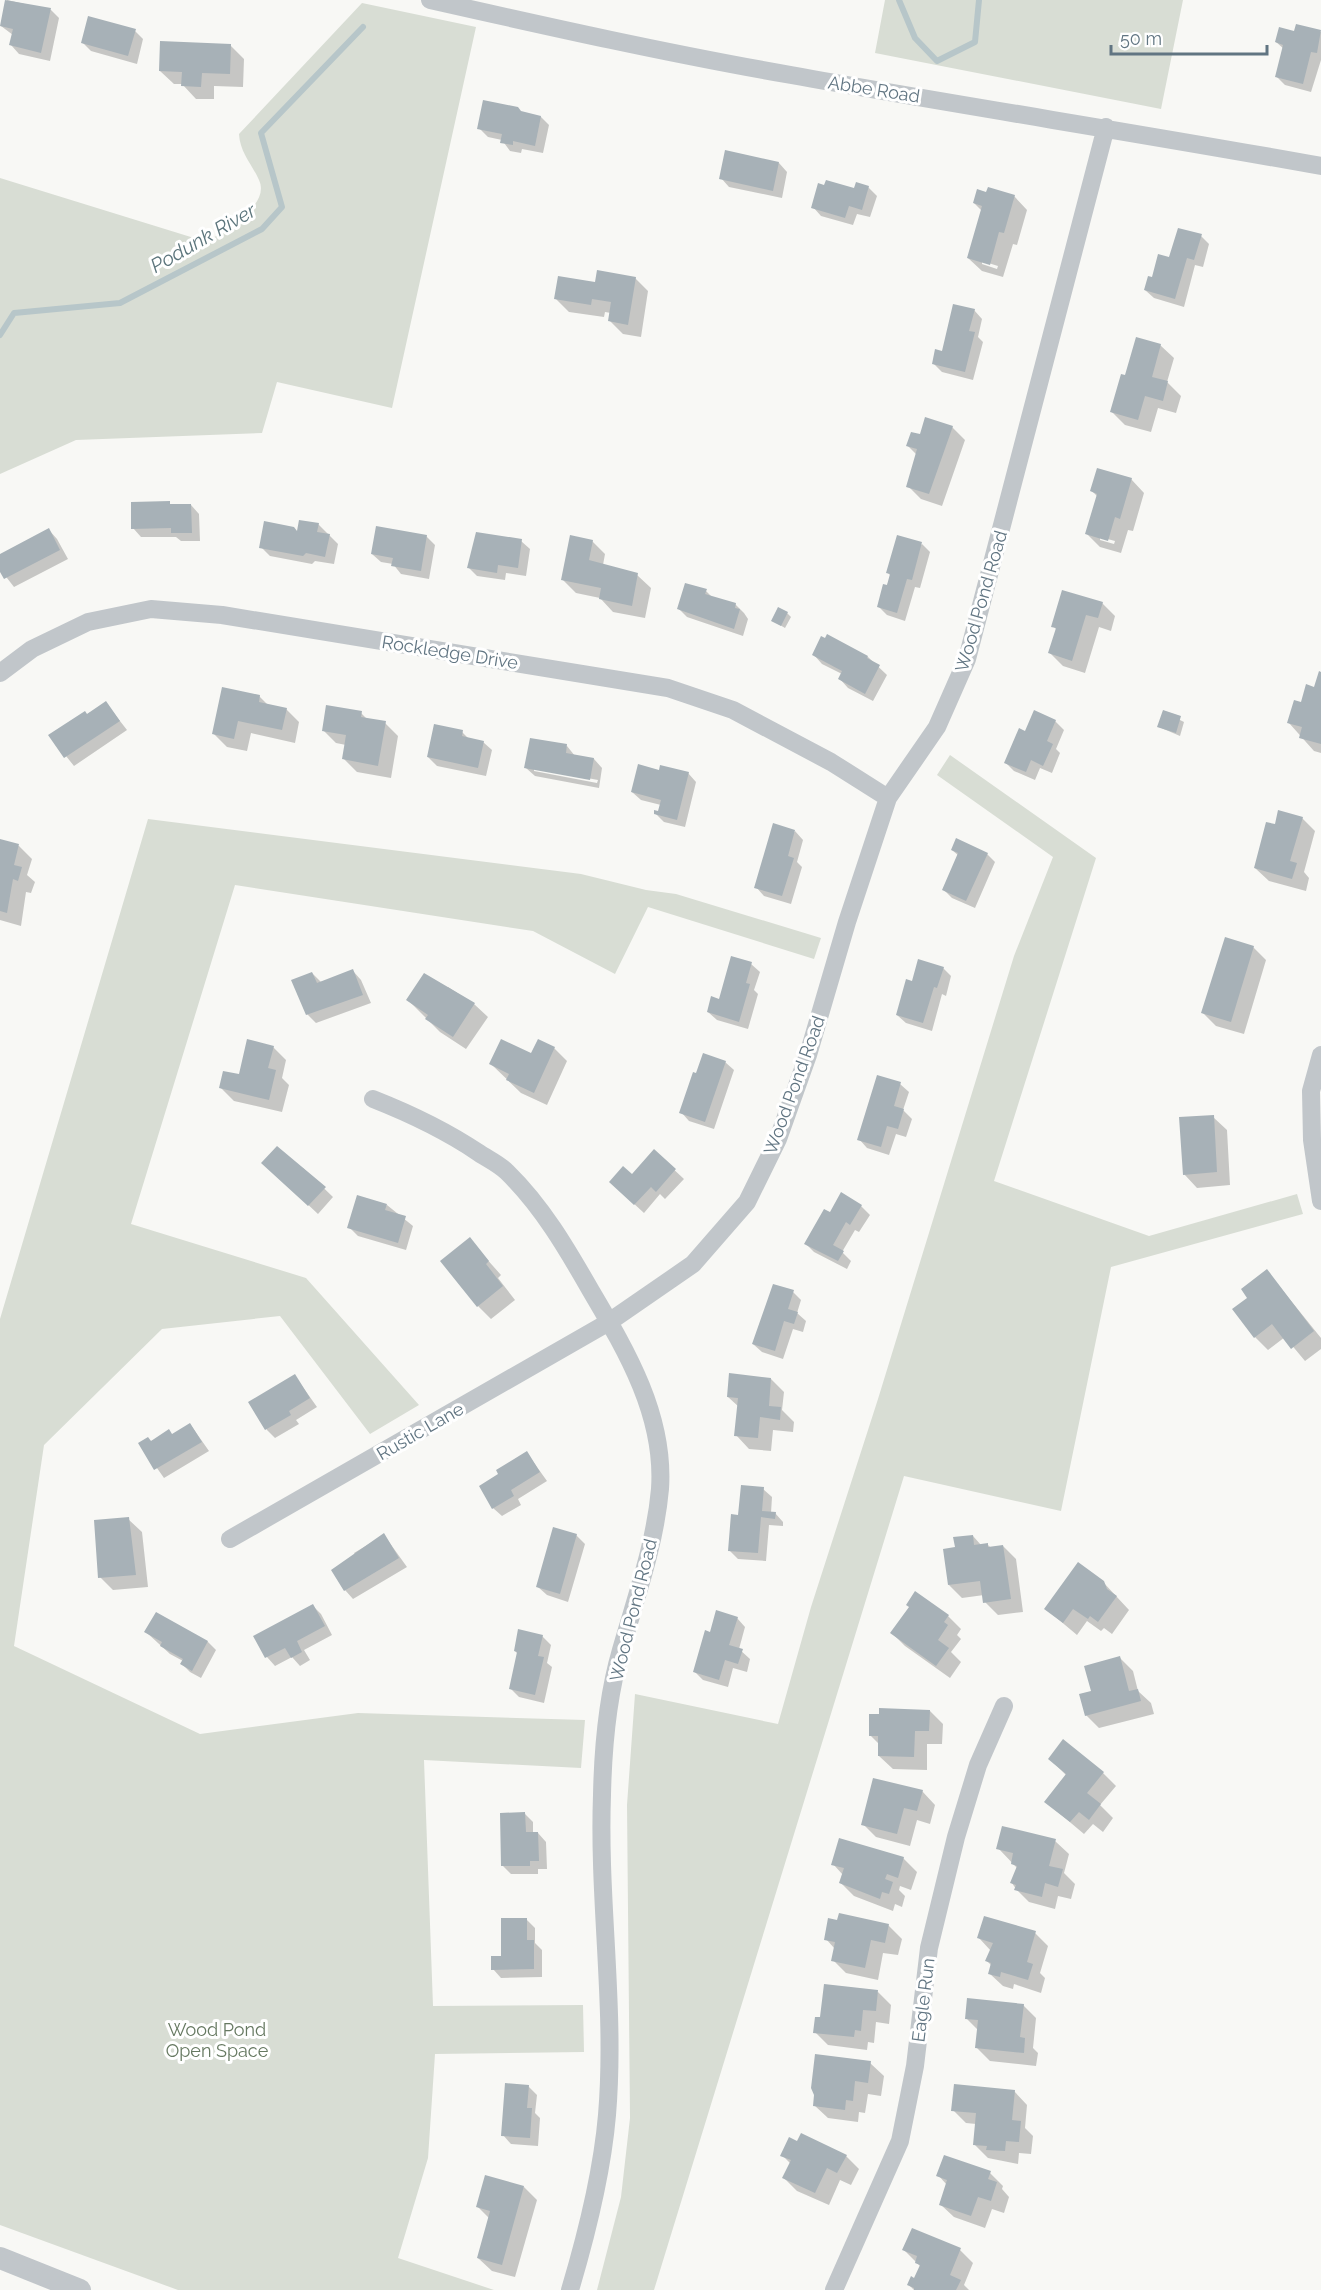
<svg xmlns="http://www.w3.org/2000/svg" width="1321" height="2290" font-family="Raleway,sans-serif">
<rect width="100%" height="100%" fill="#f8f8f5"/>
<!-- green -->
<path fill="#d8ddd4" d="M885 0H1183L1161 109 875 53Z
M362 3 476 27 392 408 277 382 262 433 76 440 0 474V178L207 242C224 230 271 206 259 180 252 164 240 153 239 134Z
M950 755 1096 858 994 1181 1149 1236 1297 1194 1303 1214 1111 1267 1061 1511 904 1476 654 2290H597L621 2197 630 2118 627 1805 635 1694 778 1724 811 1607 878 1399 1014 956 1053 857 937 775Z
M148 819 581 874 646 890 676 894 821 938 814 959 648 907 615 974 533 931 235 885 131 1224 306 1278 419 1405 370 1434 280 1316 162 1329 44 1445 14 1646 200 1734 358 1713 585 1720 581 1768 424 1760 433 2006 583 2005 584 2052 435 2054 428 2158 398 2258 494 2290H178L0 2225V1319Z"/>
<!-- shadow -->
<path fill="#0003" fill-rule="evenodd" d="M7 0 51 10 59 18 50 61 19 54 11 45 13 35 1 26Z
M1297 26 1321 32V60L1311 92 1285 85 1276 76 1284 49 1276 42 1296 33Z
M135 31 143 39 137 64 91 51 83 43Z
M230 45 244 59 243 87 214 86V99H196L182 84H174L160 71Z
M523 113 541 117 549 125 543 153 522 149 521 153 510 151 502 140 488 137 479 128Z
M779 163 787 172 782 198 729 187 721 178Z
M868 187 877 196 870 217 857 214 853 225 821 216 813 207 855 190Z
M1014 196 1027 210 1017 245 1013 244 1003 277 982 271 968 258 982 211 974 203ZM982 261 998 266 997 269 982 264Z
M1201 236 1209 244 1203 267 1195 265 1184 307 1154 298 1145 290 1153 279 1170 259Z
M635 278 648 291 641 337 623 334 610 321 611 313 605 312 604 317 569 312 556 299 596 283Z
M974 310 982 319 978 337 983 342 973 380 942 372 933 363Z
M1160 345 1174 358 1167 382 1181 396 1176 413 1158 408 1151 432 1125 425 1111 411 1126 377Z
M952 427 965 440 942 506 921 499 908 486 917 455 908 446Z
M1131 479 1144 493 1133 531 1128 530 1121 553 1100 547 1087 534 1098 497 1092 491ZM1100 537 1115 541 1114 544 1100 540Z
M191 505 199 514 200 541H181L176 537H141L133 528Z
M318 524 338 544 334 564 315 561 312 564 270 556 261 547Z
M49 530 57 539 68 559 14 587 0 569V556Z
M426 536 435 545 429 579 401 574 393 564 381 562 372 554Z
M521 541 530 549 526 576 506 573 505 580 477 576 469 568Z
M592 541 605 554 603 565 637 575 651 588 645 618 613 612 600 598 576 593 563 580Z
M922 544 930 552 920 588 915 587 905 621 887 615 878 606 891 576 888 573Z
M706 591 713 598 735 604 744 613 748 619 743 636 687 617 679 609Z
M1102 603 1115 616 1111 631 1099 627 1085 673 1063 666 1050 653 1057 630 1053 626Z
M787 613 791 617 785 628 773 621Z
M814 655 868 657 887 675 873 701 848 688 840 679 842 674 822 664Z
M1321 673V753L1314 751 1289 723 1315 689Z
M259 696 269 706 286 709 299 722 295 743 251 733 247 751 227 747 214 734Z
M106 703 127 730 74 766 50 736Z
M1035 712 1055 721 1064 730 1056 749 1060 753 1052 773 1040 768 1035 780 1014 771 1005 762 1026 733Z
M1164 712 1184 722 1180 736 1159 727Z
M361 713 368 720 385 723 398 736 391 778 357 772 344 759 346 745 336 743 323 730Z
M462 732 469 739 483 742 492 750 486 776 437 766 428 757Z
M567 746 575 756 594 759 602 768 599 788 535 776 526 768ZM534 768 598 780 597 783 534 771Z
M660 772 688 773 696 782 685 827 664 822 655 813H659L661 805 641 800 632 792Z
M1302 818 1315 831 1304 872 1309 878 1306 891 1269 881 1255 868 1276 826Z
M795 831 803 840 797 862 802 867 791 904 764 896 756 887Z
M0 840 19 846 32 859 27 875 35 882 31 893 26 892 21 926 0 920Z
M952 850 987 854 995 862 975 908 952 898 943 889 959 856Z
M1253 947 1266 960 1244 1034 1216 1026 1203 1013Z
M751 964 760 972 754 990 758 994 748 1029 717 1020 708 1012Z
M943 968 951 976 946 996 942 994 932 1031 906 1023 897 1015 913 982Z
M353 971 361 980 371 1003 316 1023 307 1014 312 973 321 982Z
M448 987 474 1004 488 1017 466 1049 440 1032 408 1000 447 990Z
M273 1047 286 1060 282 1078 289 1085 282 1112 234 1101 221 1088 240 1076Z
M554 1048 567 1061 547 1105 521 1093 491 1064Z
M725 1062 734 1070 714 1129 689 1121 681 1112Z
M900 1084 909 1092 903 1110 912 1119 906 1137 896 1134 889 1155 867 1148 859 1139Z
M1213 1117 1227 1130 1230 1185 1197 1188 1184 1174Z
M654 1151 684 1179 665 1199 660 1194 644 1213 619 1190Z
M303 1168 333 1197 318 1214 272 1171Z
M387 1205 413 1226 406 1250 358 1236 349 1227Z
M861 1206 870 1215 859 1232 855 1230 842 1252 851 1261 847 1269 814 1252 806 1244 830 1214Z
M469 1239 501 1275 498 1278 515 1300 491 1319 478 1306Z
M1267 1271 1321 1338V1349L1305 1361 1285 1337 1268 1350 1255 1337 1249 1298Z
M793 1292 801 1300 797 1313 806 1321 803 1332 793 1329 783 1359 762 1352 753 1344Z
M295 1376 317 1407 296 1420 299 1424 275 1438 267 1430 250 1402Z
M771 1379 784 1392 782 1410 794 1422 793 1432 773 1430 771 1451 749 1449 736 1435 739 1407 728 1397Z
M190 1424 209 1451 164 1478 140 1444 173 1435Z
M527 1453 547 1481 518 1499 521 1505 502 1516 493 1508Z
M763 1489 772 1497 771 1513H775L783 1522V1526L769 1525 766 1561 738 1559 729 1550 739 1517Z
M128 1519 142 1532 148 1587 113 1590 100 1577Z
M384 1535 407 1567 353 1599 345 1590 356 1556 354 1553Z
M576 1535 585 1544 568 1602 547 1595 538 1587Z
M973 1536 981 1545 987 1544 991 1548 1003 1546 1016 1559 1023 1612 998 1615 985 1602 984 1595 962 1598 949 1585 957 1549Z
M1103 1582 1129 1610 1112 1634 1104 1628 1101 1631 1087 1621 1077 1635 1046 1609Z
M312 1605 321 1614 332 1635 304 1650 310 1660 300 1666 292 1657 275 1666 267 1657 255 1637Z
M158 1614 208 1642 216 1650 201 1678 190 1672 182 1664 183 1661 170 1654 146 1632Z
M948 1616 961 1629 957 1635 961 1639 951 1652 961 1662 950 1678 905 1646 892 1633Z
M737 1618 745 1627 739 1649 750 1659 747 1672 733 1668 728 1687 703 1680 694 1671 711 1633Z
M542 1636 551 1645 547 1663 552 1667 544 1703 519 1697 511 1689 518 1654 515 1651Z
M1120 1658 1133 1671 1138 1691 1151 1703 1154 1714 1099 1728 1086 1715 1093 1692Z
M930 1711 943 1724 942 1744H927V1770L893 1769 879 1756 880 1745 870 1735Z
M1050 1759 1103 1773 1116 1786 1100 1805 1113 1818 1103 1832 1093 1824 1084 1834 1046 1802 1067 1776Z
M922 1791 935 1805 930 1824 917 1820 910 1846 876 1837 863 1824Z
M525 1814 533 1822V1833H538L546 1842 547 1869H538V1874H511L503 1866Z
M1055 1841 1069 1854 1064 1873 1075 1884 1071 1899 1058 1896 1055 1909 1029 1902 1016 1889 1012 1883 1018 1869 998 1848Z
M903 1858 917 1872 911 1890 900 1886 899 1890 905 1896 902 1907 895 1904 893 1911 854 1896 841 1883 843 1875 833 1864Z
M526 1919 535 1928V1943L542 1950V1977L501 1978 493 1969Z
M888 1925 902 1939 898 1955 883 1953 878 1980 846 1973 833 1960 835 1949 826 1939Z
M1035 1933 1048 1946 1040 1973 1045 1978 1041 1993 1014 1984 1013 1989 1003 1986 989 1973 992 1966 987 1961 991 1951 979 1938Z
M878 1992 891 2005 889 2024 876 2022 874 2043 868 2042 867 2050 828 2045 815 2032Z
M1023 2005 1036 2018 1033 2048 1038 2053 1036 2066 990 2061 977 2048 979 2031 967 2019Z
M870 2063 884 2076 881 2096 868 2094 865 2113 859 2112 858 2122 828 2118 814 2105Z
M528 2086 537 2095 535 2113 540 2118 538 2146 511 2144 503 2135Z
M1014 2091 1027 2105 1025 2128 1033 2136 1031 2154 1019 2153 1018 2164 988 2158 974 2144 976 2124 966 2123 953 2110Z
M782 2155 846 2156 859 2169 851 2185 840 2180 829 2205 797 2191 784 2178 791 2164Z
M990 2173 1003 2186 1002 2189 1009 2197 1004 2213 992 2209 985 2228 954 2217 940 2204 947 2185 938 2175Z
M524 2187 537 2200 515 2277 492 2271 478 2258 490 2219 478 2207Z
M904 2250H960L973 2263 964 2285 969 2290H914L909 2285 915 2280 921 2267Z"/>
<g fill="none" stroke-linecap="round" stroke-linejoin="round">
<!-- stream -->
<path stroke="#b7c6c9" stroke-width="6" d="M899 0 915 38 937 61 975 42 979 0
M0 335 14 313 120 303 262 229 282 207 261 133 363 27"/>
</g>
<!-- building -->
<path fill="#a7b1b7" d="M5 0 51 8 41 53 9 45 13 29 0 26Z
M88 16 136 29 128 56 81 43Z
M1296 24 1321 30 1317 53 1311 52 1303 84 1275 77 1283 45 1275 42 1279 27 1294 31Z
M160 41 231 44 230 74 202 73 201 87 181 86 182 72 159 71Z
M483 100 518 107 521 111 541 116 535 146 513 141V145L500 143 502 134 477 129Z
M725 150 779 162 773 191 719 179Z
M826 180 854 188 856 182 869 186 862 210 849 206 845 218 811 208 818 183 824 185Z
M988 187 1015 195 1004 233 999 232 990 265 967 258 982 206 973 203 977 189 986 192Z
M1178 228 1202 234 1194 260 1187 258 1175 299 1144 290 1148 276 1152 277 1158 254 1169 257Z
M597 270 636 277 628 325 608 321 611 302 592 299 591 305 554 299 558 276 595 282Z
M953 304 975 309 969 331 975 332 965 372 932 364 935 349 942 351Z
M1136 337 1161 344 1152 377 1168 381 1163 401 1145 396 1138 420 1110 412 1121 374 1125 375Z
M925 417 953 426 929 494 906 487 917 449 906 446 911 432 920 434Z
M1097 468 1132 478 1120 519 1115 517 1108 541 1085 534 1097 494 1090 491Z
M170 501V504H191L192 533H171V528L131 529V502Z
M299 520 319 523 317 532 330 534 325 557 306 553 303 556 259 548 264 521 294 527 297 531Z
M376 526 427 535 421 571 391 566 393 558 371 554Z
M49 528 60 550 4 579 0 572V554Z
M476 532 522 539 518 568 498 565 497 573 467 568Z
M570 535 593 540 589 560 638 573 632 606 599 599 601 588 561 580Z
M897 535 922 542 912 580 907 579 897 613 877 607 883 584 887 585 890 574 886 573Z
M685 583 707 589 705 594 736 603 735 608 740 609 734 629 677 609Z
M1062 590 1103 602 1098 618 1086 615 1072 661 1048 653 1056 628 1051 627Z
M778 607 788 612 781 626 771 621Z
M827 634 868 656 867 658 880 665 865 694 838 679 842 671 812 655 821 636 825 638Z
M1319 671 1321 672V744L1299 738 1302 727 1287 723 1294 700 1301 702 1306 684 1314 687Z
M222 687 260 695 259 702 287 708 282 730 238 721 234 739 212 734Z
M106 701 120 721 64 758 48 735 85 711 87 714Z
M326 705 362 711 361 717 386 721 378 766 342 759 346 735 322 731Z
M1034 710 1056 720 1047 741 1053 744 1043 766 1031 760 1026 772 1004 763 1019 728 1025 731Z
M1163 710 1181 716 1176 733 1157 727Z
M434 724 463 730 462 736 484 741 478 768 427 757Z
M530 738 567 744 566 753 594 758 590 780 524 768Z
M638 764 659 770 660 765 689 772 677 820 654 814V810L658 811 661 800 631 792Z
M1278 810 1303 817 1290 861 1297 863 1292 879 1254 868 1266 822 1275 824Z
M773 823 795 830 788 856 794 858 782 896 754 888Z
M956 838 988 853 966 901 942 890 958 853 951 850Z
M0 839 19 844 14 865 22 867 18 881 13 879 7 913 0 911Z
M1225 937 1254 946 1231 1022 1201 1013Z
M731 956 752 962 746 983 750 984 739 1022 707 1012 711 996 719 999Z
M918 959 944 967 937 988 934 987 923 1023 896 1015 906 979 912 981Z
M353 969 363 995 306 1015 291 980 312 972 317 983Z
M424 973 475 1003 453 1037 425 1019 428 1015 406 1000Z
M247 1039 274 1046 268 1068 276 1070 269 1100 219 1088 223 1071 239 1074Z
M501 1039 531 1053 538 1039 555 1047 534 1093 506 1080 509 1074 489 1064Z
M703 1053 726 1061 705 1122 679 1113 693 1072 696 1073Z
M877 1075 901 1082 894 1106 904 1109 898 1129 887 1126 881 1147 857 1140Z
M1214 1115 1217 1172 1183 1175 1179 1117Z
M277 1146 326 1187 308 1206 261 1163Z
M654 1149 676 1169 656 1192 651 1187 634 1205 609 1182 623 1166 632 1174Z
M841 1192 862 1205 850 1225 846 1222 833 1245 844 1251 838 1261 804 1244 824 1209 830 1212Z
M357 1195 387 1204 385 1210 406 1216 398 1243 347 1228Z
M470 1237 489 1261 486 1264 503 1286 477 1307 440 1261Z
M1267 1269 1314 1331 1291 1349 1272 1324 1254 1338 1232 1309 1247 1298 1241 1289Z
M773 1284 794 1290 788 1309 798 1312 794 1324 784 1321 775 1351 752 1344Z
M729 1373 771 1378 769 1406 781 1407 780 1420 760 1417 758 1438 734 1436 738 1398 727 1397Z
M295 1374 310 1398 289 1411 291 1415 265 1430 248 1402Z
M190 1423 202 1442 154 1470 138 1443 148 1437 151 1441 169 1429 172 1434Z
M527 1451 540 1472 511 1490 514 1496 492 1509 479 1486 498 1474 496 1470Z
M741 1485 764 1487 762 1511 776 1512 775 1519 761 1517 758 1553 728 1551 731 1514 738 1515Z
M129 1517 136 1575 98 1578 94 1520Z
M553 1527 577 1534 560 1594 536 1587Z
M384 1533 399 1558 344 1591 331 1570Z
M973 1535 974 1545 988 1543V1547L1003 1545 1011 1599 983 1603 980 1581 948 1585 943 1549 955 1547 953 1537Z
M1078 1562 1104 1581 1107 1589 1117 1596 1098 1622 1090 1616 1088 1619 1073 1609 1063 1623 1044 1609Z
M915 1591 949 1615 944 1622 948 1625 938 1640 949 1648 936 1666 890 1633 909 1607 906 1605Z
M313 1604 325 1626 297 1641 302 1652 291 1658 285 1648 265 1658 253 1636Z
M716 1610 738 1617 729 1645 743 1649 738 1664 725 1660 719 1680 693 1672 705 1630 710 1632Z
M156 1612 208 1641 192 1671 180 1664 183 1659 160 1646 162 1642 144 1632Z
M518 1629 543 1635 538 1656 544 1657 535 1695 509 1689 517 1652 514 1651Z
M1120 1656 1129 1691 1138 1689 1141 1701 1085 1716 1079 1694 1091 1691 1084 1666Z
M879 1708 930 1710 929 1731H915L914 1757 878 1756V1736H869V1714H879Z
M1063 1739 1104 1772 1087 1793 1101 1804 1089 1820 1079 1812 1070 1822 1044 1802 1066 1774 1048 1759Z
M873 1778 923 1790 917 1811 904 1808 897 1834 861 1825Z
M525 1812 526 1832H538L539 1861H530V1866H501L500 1813Z
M1002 1826 1056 1839 1049 1866 1063 1869 1058 1887 1045 1883 1042 1897 1014 1890 1016 1885 1010 1883 1017 1866 1011 1864 1013 1853 996 1849Z
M839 1838 904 1857 898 1878 887 1874 885 1879 893 1882 889 1894 882 1892 880 1899 839 1883 844 1868 831 1865Z
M839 1913 889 1924 885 1943 871 1940 865 1968 831 1961 835 1942 824 1940 828 1918 837 1920Z
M984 1916 1036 1931 1027 1962 1033 1964 1028 1980 1001 1972 1000 1977 988 1974 991 1963 985 1961 993 1943 977 1938Z
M501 1918H527V1940H534V1969L491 1970V1956H501Z
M824 1984 878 1990 876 2011 863 2010 861 2031 855 2030 854 2037 813 2033 815 2017H820Z
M967 1998 1024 2004 1020 2037 1025 2038 1024 2053 975 2048 978 2020 965 2019Z
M815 2054 871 2061 868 2083 855 2081 853 2101 846 2100 845 2110 813 2106 814 2095 811 2088Z
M505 2083 529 2085 527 2108H532L530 2138 501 2136Z
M954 2084 1015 2090 1012 2120 1021 2121 1019 2142 1006 2141 1005 2151 986 2150 987 2146 973 2145 976 2113 951 2111Z
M801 2133 847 2155 837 2173 827 2168 815 2193 782 2178 791 2160 780 2156 789 2137 797 2141Z
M944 2155 991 2171 988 2179 997 2182 991 2201 978 2197 971 2216 939 2205 947 2180 936 2176Z
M485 2175 524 2186 502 2265 477 2258 490 2211 476 2207Z
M912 2228 961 2248 950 2275 961 2280 956 2290H914V2288L907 2285 911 2276 914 2278 920 2265 915 2263 917 2256 902 2250Z"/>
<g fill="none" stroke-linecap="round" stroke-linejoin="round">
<!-- minor -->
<path stroke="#c1c6ca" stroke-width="18" d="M430 0C550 27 670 54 791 75 968 107 1145 134 1321 166
M0 673 32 649 88 622 151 609 222 615 668 688 733 710 831 762 888 798
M1321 1055 1311 1091 1312 1140 1321 1201
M373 1099C411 1114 445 1130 479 1153 488 1159 499 1164 507 1172 542 1206 567 1249 591 1291 627 1352 665 1416 660 1489 655 1545 636 1597 621 1650 607 1698 603 1746 602 1795 598 1901 616 2008 607 2115 602 2174 587 2233 570 2290
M230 1539 609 1322 693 1264 747 1202 778 1139 808 1055 847 922 888 798 937 727 967 659 1106 127
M834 2290 900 2141 915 2066 929 1948 956 1837 978 1765 1004 1706"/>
<!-- tertiary -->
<path stroke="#c1c6ca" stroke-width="22" d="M0 2258 80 2290"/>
</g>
<g text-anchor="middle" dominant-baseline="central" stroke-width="6" stroke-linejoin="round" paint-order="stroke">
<!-- street labels -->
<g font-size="18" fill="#617582" stroke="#fff">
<text transform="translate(874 89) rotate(9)">Abbe Road</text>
<text transform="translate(981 601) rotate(-74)">Wood Pond Road</text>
<text transform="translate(450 652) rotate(9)">Rockledge Drive</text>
<text transform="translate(794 1085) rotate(-70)">Wood Pond Road</text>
<text transform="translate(420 1431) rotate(-30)">Rustic Lane</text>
<text transform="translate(633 1610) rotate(-76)">Wood Pond Road</text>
<text transform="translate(923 2000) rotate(-83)">Eagle Run</text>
</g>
<!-- park labels -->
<g font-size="18" fill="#667961" stroke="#fff">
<text x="217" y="2029">Wood Pond<tspan x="217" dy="21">Open Space</tspan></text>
</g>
<!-- water labels -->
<g font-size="20" font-style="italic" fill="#5c757c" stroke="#fff">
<text transform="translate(203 238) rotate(-30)">Podunk River</text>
</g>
</g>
<!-- scale -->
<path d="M1111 45v9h156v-9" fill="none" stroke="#617582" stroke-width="3"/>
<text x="1120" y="45" font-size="18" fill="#617582" stroke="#ffffff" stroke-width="4.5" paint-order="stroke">50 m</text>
</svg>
